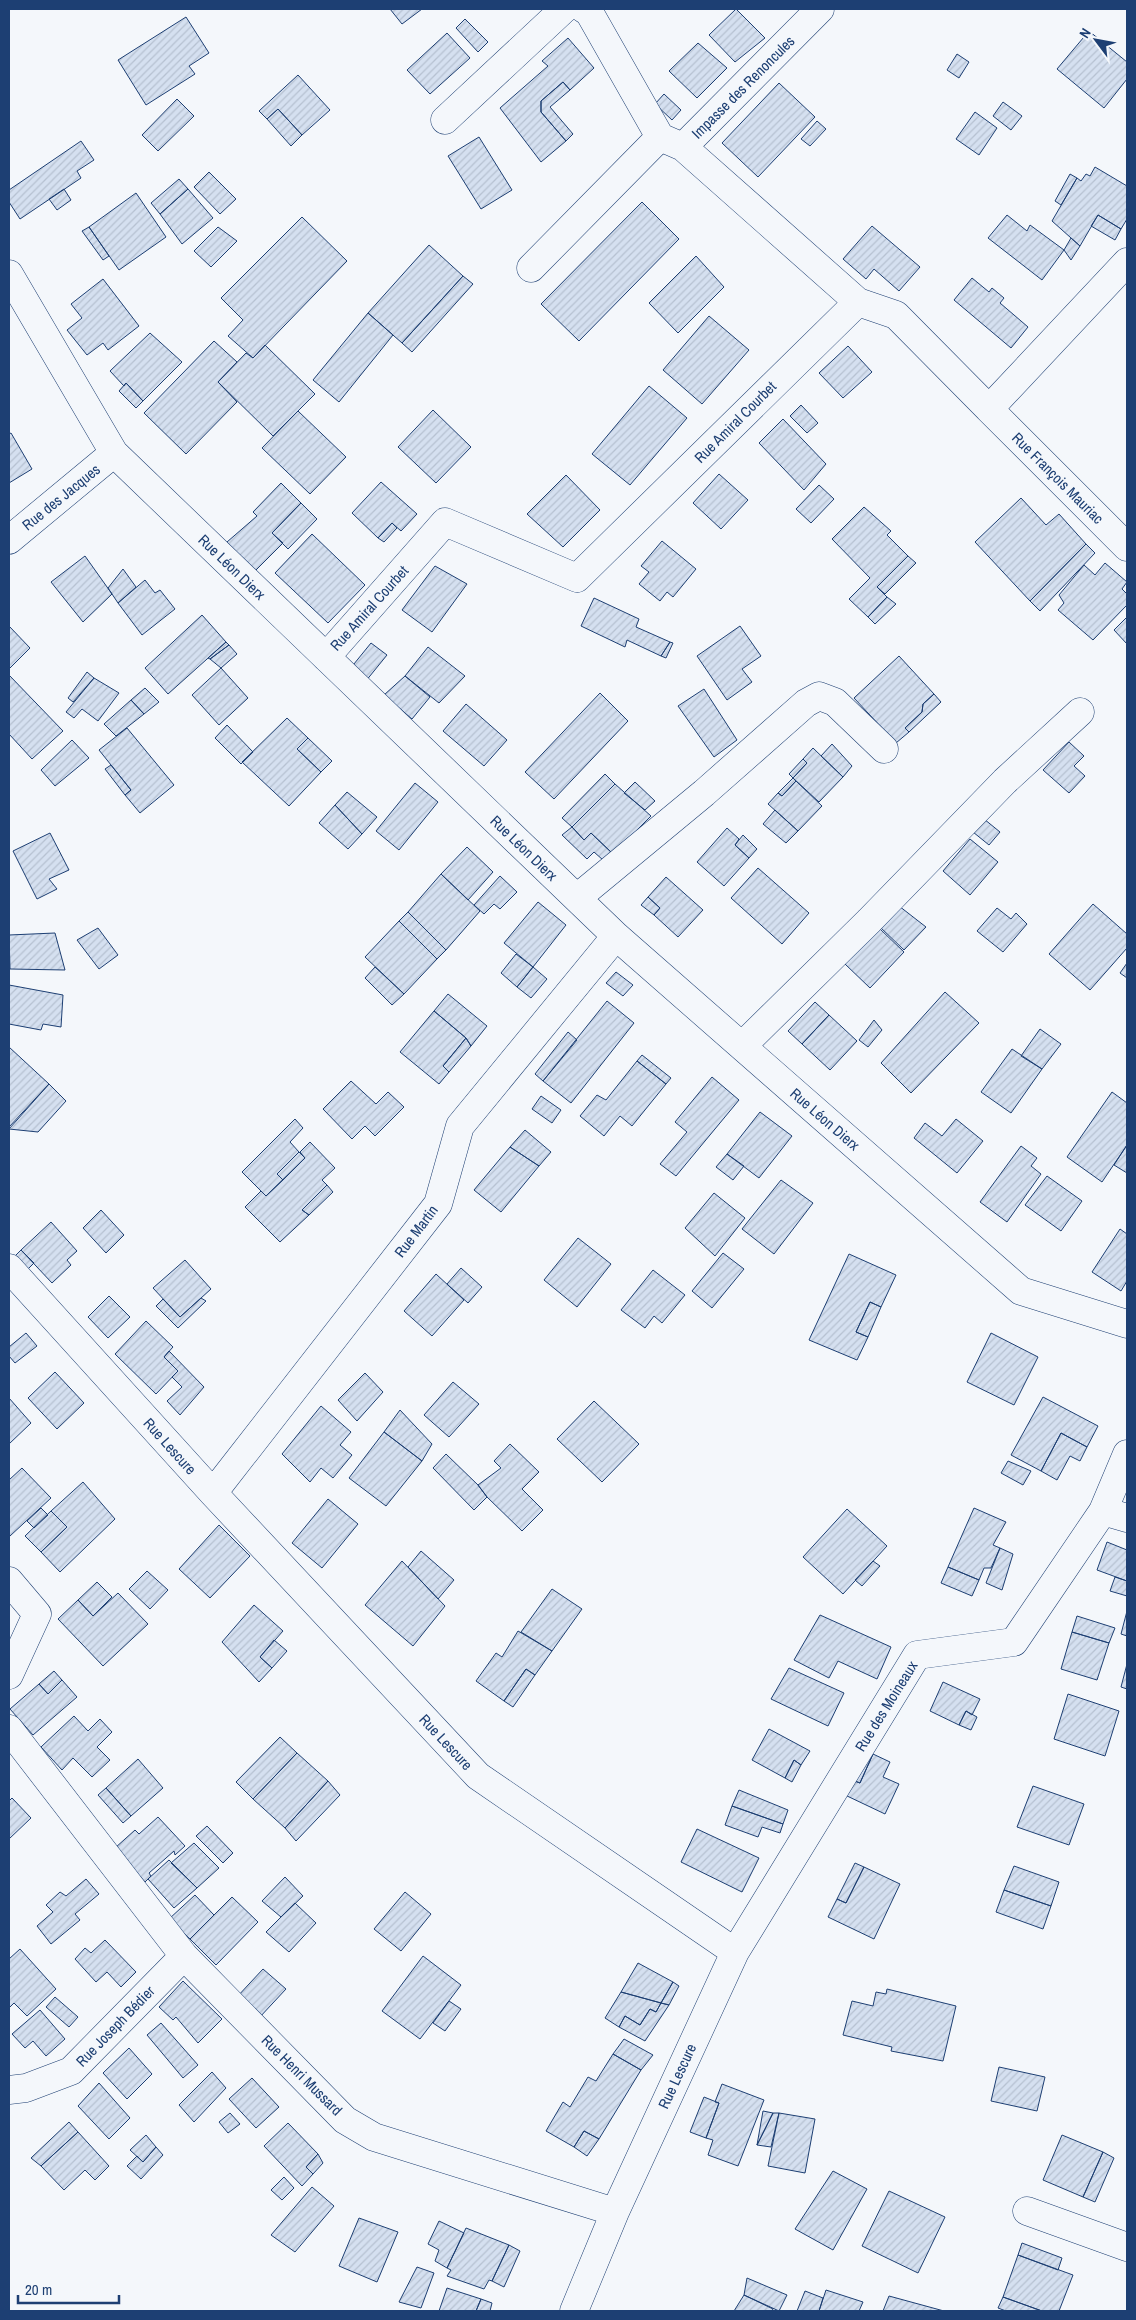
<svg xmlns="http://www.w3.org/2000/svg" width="1136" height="2320" font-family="'Archivo Narrow',sans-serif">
<defs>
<pattern id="building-hatch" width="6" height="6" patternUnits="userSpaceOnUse" patternTransform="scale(1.25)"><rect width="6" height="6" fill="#d5e0f0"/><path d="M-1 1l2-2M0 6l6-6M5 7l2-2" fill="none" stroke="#b6c1d1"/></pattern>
</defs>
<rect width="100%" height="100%" fill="#f4f7fb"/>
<!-- building -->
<path fill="url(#building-hatch)" stroke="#1d3f73" d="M390 9H422L402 24Z
M736 9 765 38 735 62 709 35Z
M186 17 209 53 189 66 195 74 146 105 118 60Z
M465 19 488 42 478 52 456 28Z
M1089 31 1127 62V79L1104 108 1057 69Z
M447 33 470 58 430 94 407 70Z
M568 38 594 68 570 90 563 82 541 101V112L566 141 541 162 500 108 548 66 542 61Z
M698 43 727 68 697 98 669 71Z
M957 54 969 62 959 78 947 70Z
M298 75 330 110 302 135 278 109 267 119 259 111Z
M563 82 570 90 550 107 573 134 566 141 541 112V101Z
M779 83 815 117 758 177 722 143Z
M664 94 681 110 672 120 655 104Z
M177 99 194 116 158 151 142 135Z
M1003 102 1022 116 1011 130 993 116Z
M278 109 302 135 291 146 267 119Z
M975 112 997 128 979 155 956 139Z
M817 121 826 129 810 146 801 139Z
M479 137 512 190 481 209 448 156Z
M81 141 94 160 77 171 81 178 20 219 9 202V190Z
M1095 167 1127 186V219L1121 229 1098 215 1080 246 1052 221 1077 178 1081 181 1086 174 1090 176Z
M209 172 236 199 220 214 194 187Z
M1070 174 1077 178 1061 205 1055 201Z
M179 179 188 189 160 214 151 203Z
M64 189 71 200 57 210 49 199Z
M188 189 213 218 182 244 160 214Z
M136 193 166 237 119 270 89 227Z
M642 202 679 239 579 341 541 304Z
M1007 215 1027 231 1030 225 1064 250 1042 280 988 238Z
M1098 215 1121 229 1115 240 1091 226Z
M302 217 347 261 253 358 228 336 243 320 221 298Z
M872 226 920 267 899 291 874 269 866 279 843 259Z
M89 227 109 256 103 260 82 231Z
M218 227 237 241 211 267 194 251Z
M1071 238 1080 246 1071 260 1064 250Z
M429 245 463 276 402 343 368 313Z
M696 256 724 287 678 333 649 303Z
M463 276 473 284 412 352 402 343Z
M972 278 989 292 992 288 1004 298 1000 303 1028 327 1011 348 954 300Z
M103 279 139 326 108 350 103 343 87 355 67 330 82 318 71 304Z
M368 313 393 335 339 402 313 380Z
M709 316 749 350 702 404 663 370Z
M150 333 182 362 143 401 126 383 124 386 110 371Z
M214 341 237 362 218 382 237 402 186 454 144 413Z
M265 345 315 394 273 436 218 382 246 353 253 358Z
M848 346 872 372 843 398 819 373Z
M126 383 143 401 136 408 119 391Z
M649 386 687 418 630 485 592 454Z
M801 405 818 423 807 433 790 416Z
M433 410 471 447 436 483 398 447Z
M298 411 346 457 310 494 262 448Z
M783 419 826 464 804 490 759 443Z
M11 433 32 469 9 483V434Z
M719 474 748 500 721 529 693 503Z
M566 475 600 510 563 547 527 514Z
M381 482 417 514 401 531 392 523 378 538 352 513Z
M281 483 301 503 272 533 283 543 255 571 227 542 257 516 253 512Z
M819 485 834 499 811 523 796 509Z
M1021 498 1046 525 1059 514 1086 544 1030 601 975 542Z
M301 503 317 519 288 549 272 533Z
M864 507 891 531 887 535 908 556 877 587 887 597 868 617 849 599 870 578 832 539Z
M392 523 397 528 384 542 378 538Z
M312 534 365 585 328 623 275 573Z
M662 541 696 569 673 597 667 592 660 601 639 584 649 572 641 566Z
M1086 544 1095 553 1040 611 1030 601Z
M85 556 112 594 83 622 51 582Z
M908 556 916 563 885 594 877 587Z
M1105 563 1127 582 1122 589 1127 594V605L1093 640 1058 610 1064 603 1059 595 1084 565 1095 575Z
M435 566 467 584 432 632 402 610Z
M123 569 136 587 118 603 108 588Z
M145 580 155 593 160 590 175 609 142 635 118 603Z
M887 597 896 604 875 624 868 617Z
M594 598 639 619 636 627 670 642 661 656 627 640 625 647 581 626Z
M202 615 226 642 168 694 145 668Z
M1127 617V644L1114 630Z
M9 626 30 648 9 669Z
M740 626 761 656 742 669 752 682 727 700 697 656Z
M226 642 229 645 210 659 208 658Z
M670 642 673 643 666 658 661 656Z
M371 643 387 655 361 687 345 675Z
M229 645 237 654 221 668 210 659Z
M428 647 465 676 439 703 405 676Z
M899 656 934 694 923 704 922 712 905 728 909 732 896 743 854 698Z
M221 668 248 698 219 725 192 695Z
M87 672 94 678 73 702 68 698Z
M9 675 63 731 32 759 9 734Z
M405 676 430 697 412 719 384 695Z
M94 678 119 693 98 721 82 709 74 718 66 712Z
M145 688 159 702 144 714 131 700Z
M704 689 737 740 714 757 678 706Z
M600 693 628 721 554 799 525 772Z
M934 694 941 702 909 732 905 728 922 712 923 704Z
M131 700 144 714 116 736 104 724Z
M466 704 507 740 484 766 443 731Z
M287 718 308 738 297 749 321 772 289 806 242 762Z
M227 725 253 752 241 764 215 738Z
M127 728 174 785 140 813 125 795 131 790 99 750Z
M308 738 332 761 321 772 297 749Z
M72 740 89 758 55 786 41 770Z
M1069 742 1084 756 1074 766 1085 776 1069 793 1043 770Z
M832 744 852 766 843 777 821 756Z
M813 748 843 777 819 802 793 778 807 763 803 759Z
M803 759 807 763 793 778 789 774Z
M111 765 131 790 125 795 105 769Z
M605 774 615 784 572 827 562 818Z
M793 778 796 781 782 796 778 793Z
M796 781 822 806 798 831 768 804 778 793 782 796Z
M635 782 655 801 645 810 624 793Z
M415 783 438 802 399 850 376 831Z
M615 784 651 816 613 854 591 833 584 840 572 827Z
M347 792 377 817 362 834 335 805Z
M335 805 362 834 348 849 319 823Z
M775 810 798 831 786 843 763 824Z
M984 819 1000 832 989 845 973 832Z
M572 827 584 840 591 833 613 854 603 860 594 852 587 859 562 835Z
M727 828 739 839 735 845 749 858 724 886 697 862Z
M50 833 69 870 49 879 57 889 37 899 13 851Z
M743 835 757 849 749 858 735 845Z
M970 839 998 862 970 895 943 871Z
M467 847 493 872 468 900 441 874Z
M758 868 809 913 782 944 731 898Z
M441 874 480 911 446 950 408 912Z
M500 876 517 892 500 909 494 904 484 914 474 905Z
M666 877 703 910 678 937 654 915 660 908 648 897Z
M648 897 660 908 654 915 641 905Z
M538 902 566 925 533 967 504 943Z
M1093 904 1127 934V948L1090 990 1049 954Z
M899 906 926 927 904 950 880 927Z
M997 908 1011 919 1016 913 1027 924 1003 952 977 931Z
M408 912 446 950 437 959 399 921Z
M399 921 437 959 404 994 365 957Z
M98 928 118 955 99 969 77 940Z
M879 928 904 952 870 988 845 964Z
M55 933 65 970 10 969 9 935Z
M516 954 533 967 517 987 501 973Z
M1127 963V978L1120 973Z
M375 967 404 994 392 1005 365 978Z
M533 967 547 979 531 998 517 987Z
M616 972 633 985 623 996 606 983Z
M9 985 63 995 61 1027 43 1024 41 1030 9 1024Z
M945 992 979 1023 911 1093 881 1063Z
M448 994 487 1026 471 1046 466 1038 434 1011Z
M607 1001 634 1023 571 1103 543 1081Z
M815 1002 829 1015 802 1044 788 1031Z
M434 1011 466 1038 443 1066 449 1072 439 1084 400 1052Z
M829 1015 857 1041 830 1070 802 1044Z
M874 1020 882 1030 868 1047 859 1040Z
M1040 1029 1061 1044 1042 1069 1021 1056Z
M568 1032 577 1040 543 1081 535 1074Z
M466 1038 471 1046 449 1072 443 1066Z
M9 1047 49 1084 9 1127Z
M1012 1049 1042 1069 1011 1113 981 1092Z
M642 1055 671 1078 666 1084 637 1061Z
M637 1061 666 1084 632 1126 620 1116 604 1136 580 1116 597 1095 606 1100Z
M712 1077 739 1100 676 1176 660 1164 687 1132 675 1122Z
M351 1081 376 1104 388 1092 404 1107 375 1136 365 1126 352 1139 323 1109Z
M49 1084 66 1101 38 1132 9 1129Z
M1112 1092 1127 1103V1145L1102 1182 1067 1157Z
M541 1096 561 1110 552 1123 532 1109Z
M760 1112 792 1136 759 1178 727 1154Z
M295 1119 303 1128 290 1142 299 1152 277 1174 283 1180 266 1196 242 1172Z
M956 1119 983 1141 957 1173 914 1138 925 1123 942 1136Z
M525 1130 551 1152 539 1166 510 1147Z
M310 1142 335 1168 322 1180 327 1185 302 1210 309 1215 280 1242 245 1207 261 1191 266 1196 305 1158 300 1152Z
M1127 1145V1173L1114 1165Z
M1021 1146 1037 1158 1031 1166 1041 1174 1007 1222 980 1202Z
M510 1147 539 1166 501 1212 474 1190Z
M299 1152 305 1158 283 1180 277 1174Z
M727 1154 744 1166 733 1180 716 1167Z
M1047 1176 1082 1201 1061 1231 1025 1205Z
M781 1180 813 1203 774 1254 742 1229Z
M327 1185 333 1192 309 1215 302 1210Z
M714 1193 745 1218 715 1256 685 1228Z
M101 1210 124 1235 106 1253 83 1228Z
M51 1222 77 1251 67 1260 71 1265 52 1283 21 1250Z
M1120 1229 1127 1234V1281L1121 1291 1092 1272Z
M578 1238 611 1264 577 1307 544 1280Z
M21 1250 34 1263 27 1270 15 1256Z
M723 1253 744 1269 712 1308 692 1291Z
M849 1254 896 1275 881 1307 870 1302 856 1332 868 1337 857 1360 809 1340Z
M185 1260 211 1289 180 1317 153 1288Z
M461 1268 482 1287 468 1303 447 1284Z
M653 1270 685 1295 662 1323 654 1316 645 1328 621 1310Z
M436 1274 464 1300 432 1336 404 1311Z
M109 1296 130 1317 108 1338 88 1317Z
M201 1298 206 1301 178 1328 156 1306 163 1299 180 1317Z
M870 1302 881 1307 868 1337 856 1332Z
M146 1321 173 1347 164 1357 178 1371 156 1394 115 1354Z
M26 1333 37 1346 15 1363 9 1356V1347Z
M991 1333 1038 1357 1014 1405 967 1382Z
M169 1351 204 1387 180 1415 167 1401 182 1387 172 1377 178 1371 164 1357Z
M55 1372 84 1403 57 1429 28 1398Z
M365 1373 383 1392 357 1421 338 1400Z
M453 1382 479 1404 449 1437 424 1415Z
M1043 1397 1098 1426 1087 1447 1061 1433 1041 1471 1011 1455Z
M9 1398 31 1423 9 1444Z
M594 1401 639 1444 602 1482 557 1439Z
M321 1406 351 1432 340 1445 352 1455 333 1478 321 1468 310 1482 282 1454Z
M400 1410 432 1444 422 1461 384 1432Z
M384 1432 422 1461 386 1506 349 1478Z
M1061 1433 1087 1447 1080 1461 1070 1456 1057 1480 1041 1471Z
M510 1444 539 1472 522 1489 543 1510 522 1531 487 1497 478 1485 501 1468 494 1461Z
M446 1454 478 1485 487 1497 474 1510 433 1468Z
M1008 1461 1031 1471 1023 1485 1001 1473Z
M22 1468 51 1498 10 1536 9 1535V1480Z
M83 1482 115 1519 60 1572 41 1552 67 1527 51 1511Z
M328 1499 358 1524 322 1568 292 1543Z
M41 1508 48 1515 34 1528 27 1521Z
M974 1508 1006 1522 993 1545 1000 1548 991 1568H984L979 1580 948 1567Z
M847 1509 887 1546 843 1594 803 1557Z
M51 1511 67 1527 41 1552 25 1536Z
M219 1525 250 1556 210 1598 179 1569Z
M1107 1542 1127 1550V1581L1097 1570Z
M1000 1548 1013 1554 1002 1590 986 1583Z
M421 1551 454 1580 438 1599 408 1567Z
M402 1561 445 1606 413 1646 365 1605Z
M873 1561 880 1566 862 1586 855 1580Z
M948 1567 979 1580 972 1596 941 1583Z
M147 1571 168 1590 150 1609 129 1589Z
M1115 1577 1127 1581V1596L1110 1591Z
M97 1582 112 1597 93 1616 78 1600Z
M552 1589 582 1609 552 1651 521 1632Z
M118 1593 148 1624 103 1666 58 1619 78 1600 93 1616Z
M254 1605 283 1631 260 1657 272 1668 259 1682 222 1642Z
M1127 1611V1636L1121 1634Z
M820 1615 891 1647 877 1679 838 1661 829 1678 794 1660Z
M1077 1616 1115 1628 1109 1643 1072 1632Z
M518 1631 552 1651 535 1675 526 1669 504 1701 476 1681 496 1653 502 1657Z
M1072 1632 1109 1643 1097 1680 1061 1669Z
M274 1640 287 1651 272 1668 260 1657Z
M1127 1664V1689L1121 1687Z
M789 1668 844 1693 828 1726 771 1699Z
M526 1669 535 1675 513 1707 504 1701Z
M54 1671 62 1680 48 1694 39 1684Z
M62 1680 77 1697 33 1735 10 1709 39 1684 48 1694Z
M943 1682 980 1699 972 1715 966 1711 959 1725 930 1711Z
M1068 1694 1119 1711 1105 1756 1054 1739Z
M966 1711 977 1717 971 1730 959 1725Z
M74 1716 88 1731 100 1719 112 1732 97 1747 110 1760 92 1777 73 1758 62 1770 41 1747Z
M769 1729 810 1751 801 1765 794 1760 785 1778 752 1760Z
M280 1737 297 1753 253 1799 236 1782Z
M866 1751 873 1754 860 1783 852 1780Z
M297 1753 328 1781 285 1828 253 1799Z
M873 1754 890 1762 883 1777 899 1784 885 1814 845 1795 852 1780 860 1783Z
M138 1759 163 1788 131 1816 106 1788Z
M794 1760 801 1765 792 1782 785 1778Z
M328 1781 340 1795 296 1841 285 1828Z
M1033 1786 1084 1804 1069 1845 1017 1827Z
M106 1788 131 1816 123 1823 98 1795Z
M739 1790 788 1810 783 1824 732 1806Z
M12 1798 31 1818 9 1839V1801Z
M732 1806 783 1824 780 1833 762 1827 758 1837 725 1825Z
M158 1817 185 1846 175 1855 174 1851 149 1873 151 1876 145 1882 115 1848 135 1830 139 1834Z
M207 1826 233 1853 223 1863 196 1836Z
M697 1829 759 1858 742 1892 681 1862Z
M194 1843 219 1868 197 1888 171 1863Z
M169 1860 197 1888 174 1908 148 1879Z
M855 1863 864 1867 846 1903 837 1899Z
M1014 1866 1059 1882 1051 1906 1004 1890Z
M864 1867 900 1884 874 1939 828 1917 837 1899 846 1903Z
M285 1877 303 1896 281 1917 262 1901Z
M86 1879 99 1894 75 1914 80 1920 51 1944 37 1926 53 1912 46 1905 60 1892 66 1896Z
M1004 1890 1051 1906 1043 1929 996 1912Z
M405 1892 431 1914 401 1951 374 1929Z
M195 1895 214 1915 190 1939 169 1919Z
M232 1897 258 1922 216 1965 190 1939Z
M295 1903 316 1923 289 1952 266 1932Z
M105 1940 136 1972 121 1987 107 1972 96 1982 75 1959 85 1948 91 1953Z
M20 1949 56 1989 27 2016 14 2003 9 2008V1959Z
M423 1956 461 1985 420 2039 382 2011Z
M638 1963 673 1982 661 2003 621 1992Z
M263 1969 286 1989 259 2018 236 1998Z
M183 1981 222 2019 198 2043 176 2017 173 2020 159 2007Z
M673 1982 679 1986 669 2005 661 2003Z
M887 1989 956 2006 943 2061 891 2051 892 2047 843 2035 852 2001 873 2006 876 1992 886 1994Z
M621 1992 661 2003 656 2012 650 2009 640 2025 625 2016 619 2027 605 2018Z
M55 1997 78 2017 69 2027 46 2007Z
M449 2001 461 2009 445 2031 433 2023Z
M661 2003 669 2005 645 2041 619 2027 625 2016 640 2025 650 2009 656 2012Z
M40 2010 65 2039 46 2056 33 2041 25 2048 12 2034Z
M161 2023 198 2065 183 2078 147 2035Z
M624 2039 653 2055 641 2070 613 2054Z
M129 2048 152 2074 127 2099 103 2073Z
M613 2054 641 2070 599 2139 584 2131 574 2147 546 2131 563 2102 570 2107 588 2077 596 2081Z
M999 2067 1045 2077 1037 2111 991 2101Z
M212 2072 226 2088 194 2122 179 2105Z
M252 2078 279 2107 256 2128 229 2099Z
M99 2083 130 2118 109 2139 78 2106Z
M722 2084 764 2100 738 2166 708 2155 713 2140 706 2138 719 2103 715 2102Z
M704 2097 719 2103 706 2138 690 2132Z
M763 2111 773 2113 757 2145Z
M230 2113 240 2124 228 2133 219 2122Z
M773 2113H779L771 2147 757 2145Z
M779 2113 815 2119 805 2173 768 2166Z
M69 2122 78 2132 41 2166 31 2158Z
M288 2123 318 2154 306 2167 313 2174 302 2186 264 2146Z
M584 2131 599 2139 587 2156 574 2147Z
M78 2132 109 2166 95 2180 85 2170 64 2190 41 2166Z
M146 2135 156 2147 143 2162 130 2150Z
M1062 2135 1103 2152 1083 2197 1043 2180Z
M156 2147 163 2155 141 2179 127 2166 137 2156 143 2162Z
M1103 2152 1114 2158 1095 2202 1083 2197Z
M318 2154 323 2163 313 2174 306 2167Z
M833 2171 867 2189 833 2250 795 2229Z
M284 2177 294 2188 282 2200 271 2190Z
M312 2187 334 2206 295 2252 271 2235Z
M889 2191 945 2217 918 2273 862 2246Z
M359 2218 398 2232 377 2282 339 2266Z
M439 2221 464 2233 447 2268 435 2261 439 2250 428 2244Z
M466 2228 509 2245 492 2281 489 2280 484 2289 447 2276 451 2270 447 2268Z
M1022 2243 1062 2258 1058 2270 1018 2255Z
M509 2245 520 2251 504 2287 492 2281Z
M1018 2255 1073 2275 1059 2311H1042L1003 2297Z
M417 2267 434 2273 421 2308 399 2302Z
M747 2278 787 2295 779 2311 744 2295Z
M447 2288 481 2299 476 2311H439Z
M826 2290 863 2302 859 2311H819Z
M805 2291 823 2298 819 2311H797Z
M744 2295 773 2309 772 2311H734Z
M889 2296 944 2311H883Z
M1003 2297 1042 2311H1006L998 2308Z
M481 2299 492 2303 490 2311H476Z"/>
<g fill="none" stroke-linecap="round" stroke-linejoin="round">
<!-- minor casing -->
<g stroke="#1d3f73" stroke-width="29">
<path id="minor" d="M584 9 589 12 660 137 683 147 820 9
M445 120 564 9
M683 147 858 302
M531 268 660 137
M9 274 114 453 616 936 1021 1291 1127 1324
M989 409 1127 547
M9 540 114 453
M326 657 445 522 577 578 858 302 896 315 989 409 1127 262
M577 898 704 793 806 703 819 696 835 702 884 749
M742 1046 869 921 1005 781 1080 712
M9 1268 213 1493 478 1776 735 1952 615 2212
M213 1493 438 1204 460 1126 616 936
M1103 1511 1127 1518
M9 1581 37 1614 9 1675
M9 1729 184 1956 345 2120 374 2137 615 2212 574 2311
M735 1952 917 1655 1014 1642 1103 1511 1127 1454
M9 2090 26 2088 71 2071 184 1956
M1027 2211 1127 2247"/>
</g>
<!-- minor -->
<use href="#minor" stroke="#f4f7fb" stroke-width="28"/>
</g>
<g text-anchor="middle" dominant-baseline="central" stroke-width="4" stroke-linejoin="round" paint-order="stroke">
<!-- street labels -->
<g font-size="15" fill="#1d3f73" stroke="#f4f7fb">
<text transform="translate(743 87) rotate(-45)">Impasse des Renoncules</text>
<text transform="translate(735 422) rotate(-45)">Rue Amiral Courbet</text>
<text transform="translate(1058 478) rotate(45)">Rue François Mauriac</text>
<text transform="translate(61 497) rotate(-39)">Rue des Jacques</text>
<text transform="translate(232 567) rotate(44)">Rue Léon Dierx</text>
<text transform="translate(369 608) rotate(-48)">Rue Amiral Courbet</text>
<text transform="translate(524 848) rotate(44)">Rue Léon Dierx</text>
<text transform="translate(825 1119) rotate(41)">Rue Léon Dierx</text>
<text transform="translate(416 1231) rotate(-53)">Rue Martin</text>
<text transform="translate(170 1446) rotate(48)">Rue Lescure</text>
<text transform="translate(886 1706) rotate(-58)">Rue des Moineaux</text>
<text transform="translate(446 1742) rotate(47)">Rue Lescure</text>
<text transform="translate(115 2026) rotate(-46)">Rue Joseph Bédier</text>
<text transform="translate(302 2075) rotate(45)">Rue Henri Mussard</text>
<text transform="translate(677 2076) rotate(-65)">Rue Lescure</text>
</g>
</g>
<!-- border -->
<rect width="1136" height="2320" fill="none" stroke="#1d3f73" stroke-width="20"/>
<!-- north arrow -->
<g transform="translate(1096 40) rotate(302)" stroke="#f4f7fb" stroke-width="4" paint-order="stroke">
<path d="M0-4L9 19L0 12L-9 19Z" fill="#1d3f73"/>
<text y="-8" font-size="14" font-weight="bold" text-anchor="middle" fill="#1d3f73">N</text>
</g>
<!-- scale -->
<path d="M18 2295v8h101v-8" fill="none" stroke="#1d3f73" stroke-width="2.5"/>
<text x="25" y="2295" font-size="15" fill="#1d3f73" stroke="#f4f7fb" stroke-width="4" paint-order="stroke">20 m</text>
</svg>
